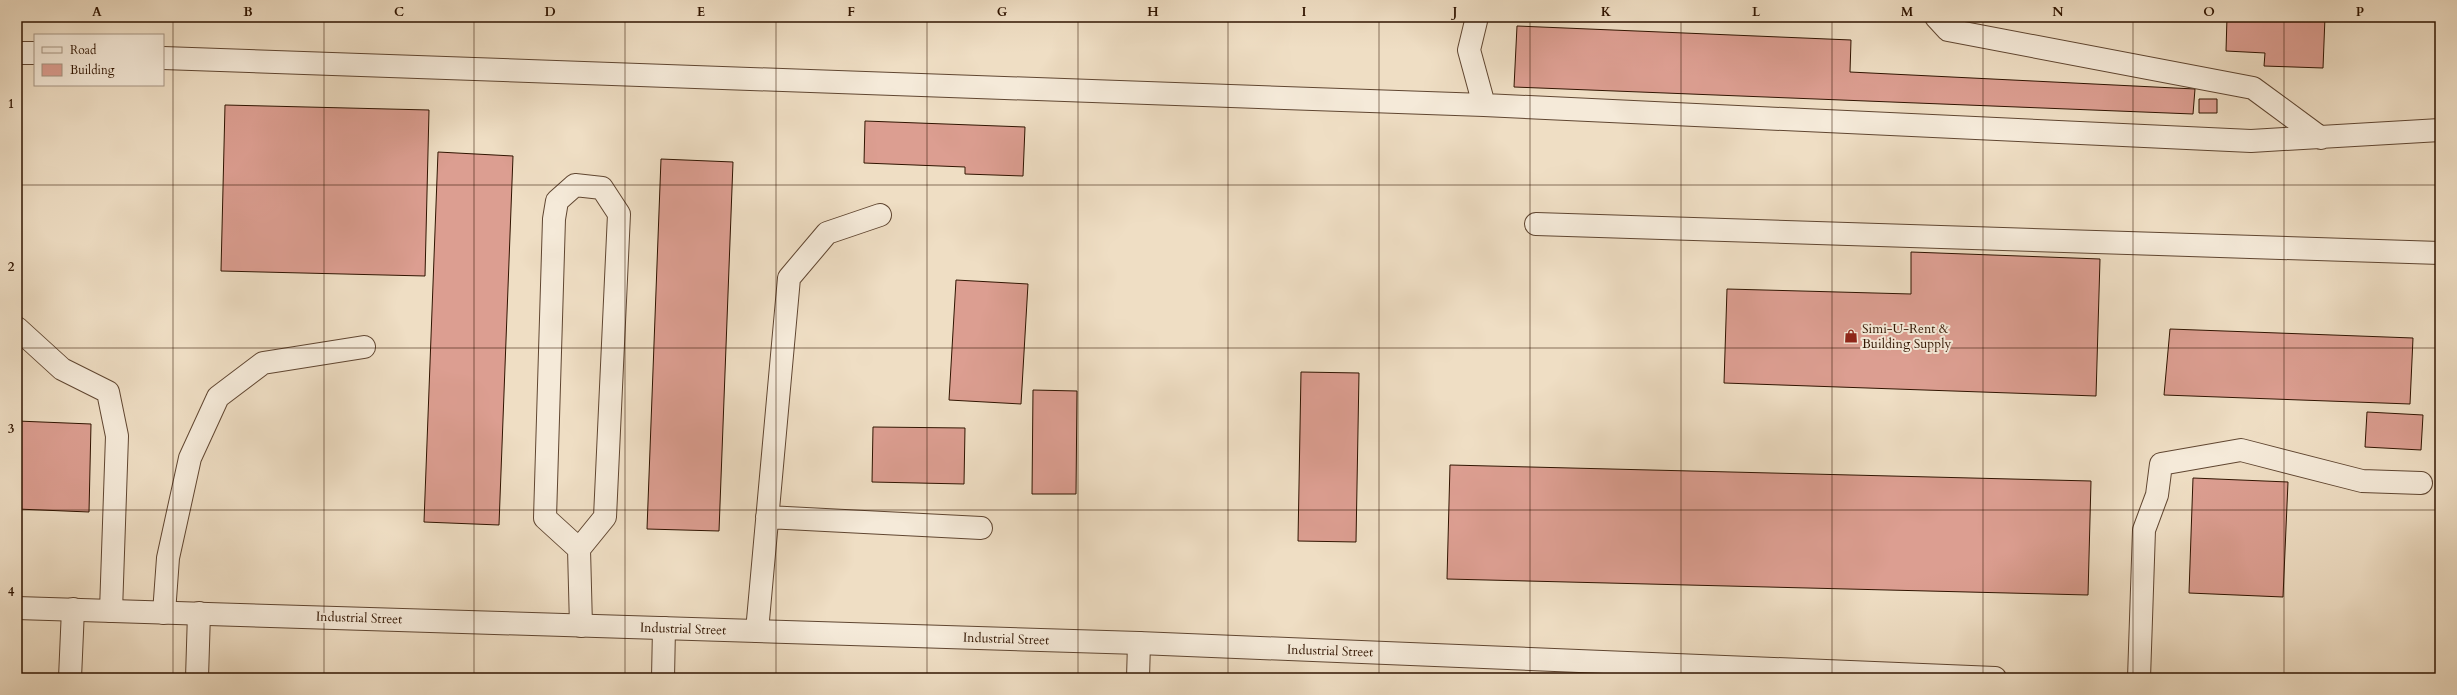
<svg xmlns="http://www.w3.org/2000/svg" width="2457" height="695" font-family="Cardo,serif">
<rect width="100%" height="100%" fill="#efdec4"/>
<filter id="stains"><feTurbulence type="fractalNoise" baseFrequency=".005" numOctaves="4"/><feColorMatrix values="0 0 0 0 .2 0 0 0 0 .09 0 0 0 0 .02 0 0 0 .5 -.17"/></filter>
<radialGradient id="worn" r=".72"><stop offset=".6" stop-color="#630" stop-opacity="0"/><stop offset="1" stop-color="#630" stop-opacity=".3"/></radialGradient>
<!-- building -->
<path fill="#dc9e91" stroke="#301400" d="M2227 17H2325L2323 68 2264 66 2265 53 2226 51Z
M1517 26 1851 40 1850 72 2195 89 2193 114 1514 87Z
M2199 99H2217V113H2199Z
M225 105 429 110 425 276 221 271Z
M865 121 1025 127 1023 176 965 174V167L864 163Z
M438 152 513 156 499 525 424 522Z
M661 159 733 162 719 531 647 529Z
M1911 252 2100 259 2096 396 1724 383 1727 289 1911 294Z
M956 280 1028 284 1021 404 949 400Z
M2170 329 2413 338 2410 404 2164 395Z
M1301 372 1359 373 1356 542 1298 541Z
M1033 390 1077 391 1076 494H1032Z
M2367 412 2423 415 2421 450 2365 447Z
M17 421 91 424 89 512 17 509Z
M873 427 965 428 964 484 872 482Z
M1450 465 2091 481 2088 595 1447 579Z
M2193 478 2288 482 2283 597 2189 593Z"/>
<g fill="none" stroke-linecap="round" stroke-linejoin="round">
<!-- service casing -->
<g stroke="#604631" stroke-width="24">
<path id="service" d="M1477 17 1469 50 1484 105 2251 141 2440 130
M1936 17 1948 30 2253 88 2321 138
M17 53H35
M163 58 1484 105
M1536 224 2440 253
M17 328 62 369 108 392 117 436 111 611
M767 517 981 528
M579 549 545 518 554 219 557 201 575 185 602 188 619 214 605 517 579 549 581 626
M164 613 168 558 190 458 218 397 263 363 364 347
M757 631 789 278 827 233 880 215
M70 678 73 609
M197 678 199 613
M663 678 664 628
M1138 678 1139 643
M2139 678 2144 530 2157 495 2161 464 2241 450 2362 481 2421 483"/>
</g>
<!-- minor casing -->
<g stroke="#604631" stroke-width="24">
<path id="minor" d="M17 608 1139 643 1995 678"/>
</g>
<!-- service -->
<use href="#service" stroke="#f5ead9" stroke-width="22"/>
<!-- minor -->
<use href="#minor" stroke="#f5ead9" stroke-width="22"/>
</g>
<!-- grid -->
<path fill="none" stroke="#301400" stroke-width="1" stroke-opacity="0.55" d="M173 17V678M324 17V678M474 17V678M625 17V678M776 17V678M927 17V678M1078 17V678M1228 17V678M1379 17V678M1530 17V678M1681 17V678M1832 17V678M1983 17V678M2133 17V678M2284 17V678M17 185H2440M17 348H2440M17 510H2440"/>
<!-- icons -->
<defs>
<g id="shop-bare" transform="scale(1.08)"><path d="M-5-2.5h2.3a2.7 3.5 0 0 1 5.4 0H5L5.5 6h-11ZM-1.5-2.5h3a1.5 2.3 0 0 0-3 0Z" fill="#8f2418" stroke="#f5ead9" stroke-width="2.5" paint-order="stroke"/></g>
</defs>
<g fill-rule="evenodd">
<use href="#shop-bare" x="1851" y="336"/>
</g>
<g text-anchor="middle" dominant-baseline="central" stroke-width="4" stroke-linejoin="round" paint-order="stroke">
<!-- poi labels -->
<g font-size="13" fill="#301400" stroke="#f5ead9" text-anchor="start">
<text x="1862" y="329">Simi-U-Rent &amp;<tspan x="1862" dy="15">Building Supply</tspan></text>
</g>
<!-- street labels -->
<g font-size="13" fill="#301400" stroke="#f5ead9">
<text transform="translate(359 618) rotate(2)">Industrial Street</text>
<text transform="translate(683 629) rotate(2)">Industrial Street</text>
<text transform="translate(1006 639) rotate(2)">Industrial Street</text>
<text transform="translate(1330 651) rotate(2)">Industrial Street</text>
</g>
</g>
<!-- margin -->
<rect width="2457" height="695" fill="none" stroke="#efdec4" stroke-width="44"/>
<!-- legend -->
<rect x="34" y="34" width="130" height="52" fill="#f5ead9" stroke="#a69482"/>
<rect x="42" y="47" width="20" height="6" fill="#f5ead9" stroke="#a69482"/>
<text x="70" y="54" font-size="12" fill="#301400">Road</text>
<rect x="42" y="64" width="20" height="12" fill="#dc9e91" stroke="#a69482"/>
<text x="70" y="74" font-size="12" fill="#301400">Building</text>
<rect x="22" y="22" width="2413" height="651" fill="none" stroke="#301400" stroke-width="1.5"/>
<g font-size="13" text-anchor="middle" font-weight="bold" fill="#301400">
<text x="97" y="16">A</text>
<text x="248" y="16">B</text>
<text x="399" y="16">C</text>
<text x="550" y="16">D</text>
<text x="701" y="16">E</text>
<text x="851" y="16">F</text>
<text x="1002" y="16">G</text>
<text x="1153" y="16">H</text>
<text x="1304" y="16">I</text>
<text x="1455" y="16">J</text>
<text x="1606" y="16">K</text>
<text x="1756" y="16">L</text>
<text x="1907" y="16">M</text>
<text x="2058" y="16">N</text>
<text x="2209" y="16">O</text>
<text x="2360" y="16">P</text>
<text x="11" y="108">1</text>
<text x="11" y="271">2</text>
<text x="11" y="433">3</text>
<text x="11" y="596">4</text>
</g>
<rect width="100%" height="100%" filter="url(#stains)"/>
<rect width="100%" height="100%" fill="url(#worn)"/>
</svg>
